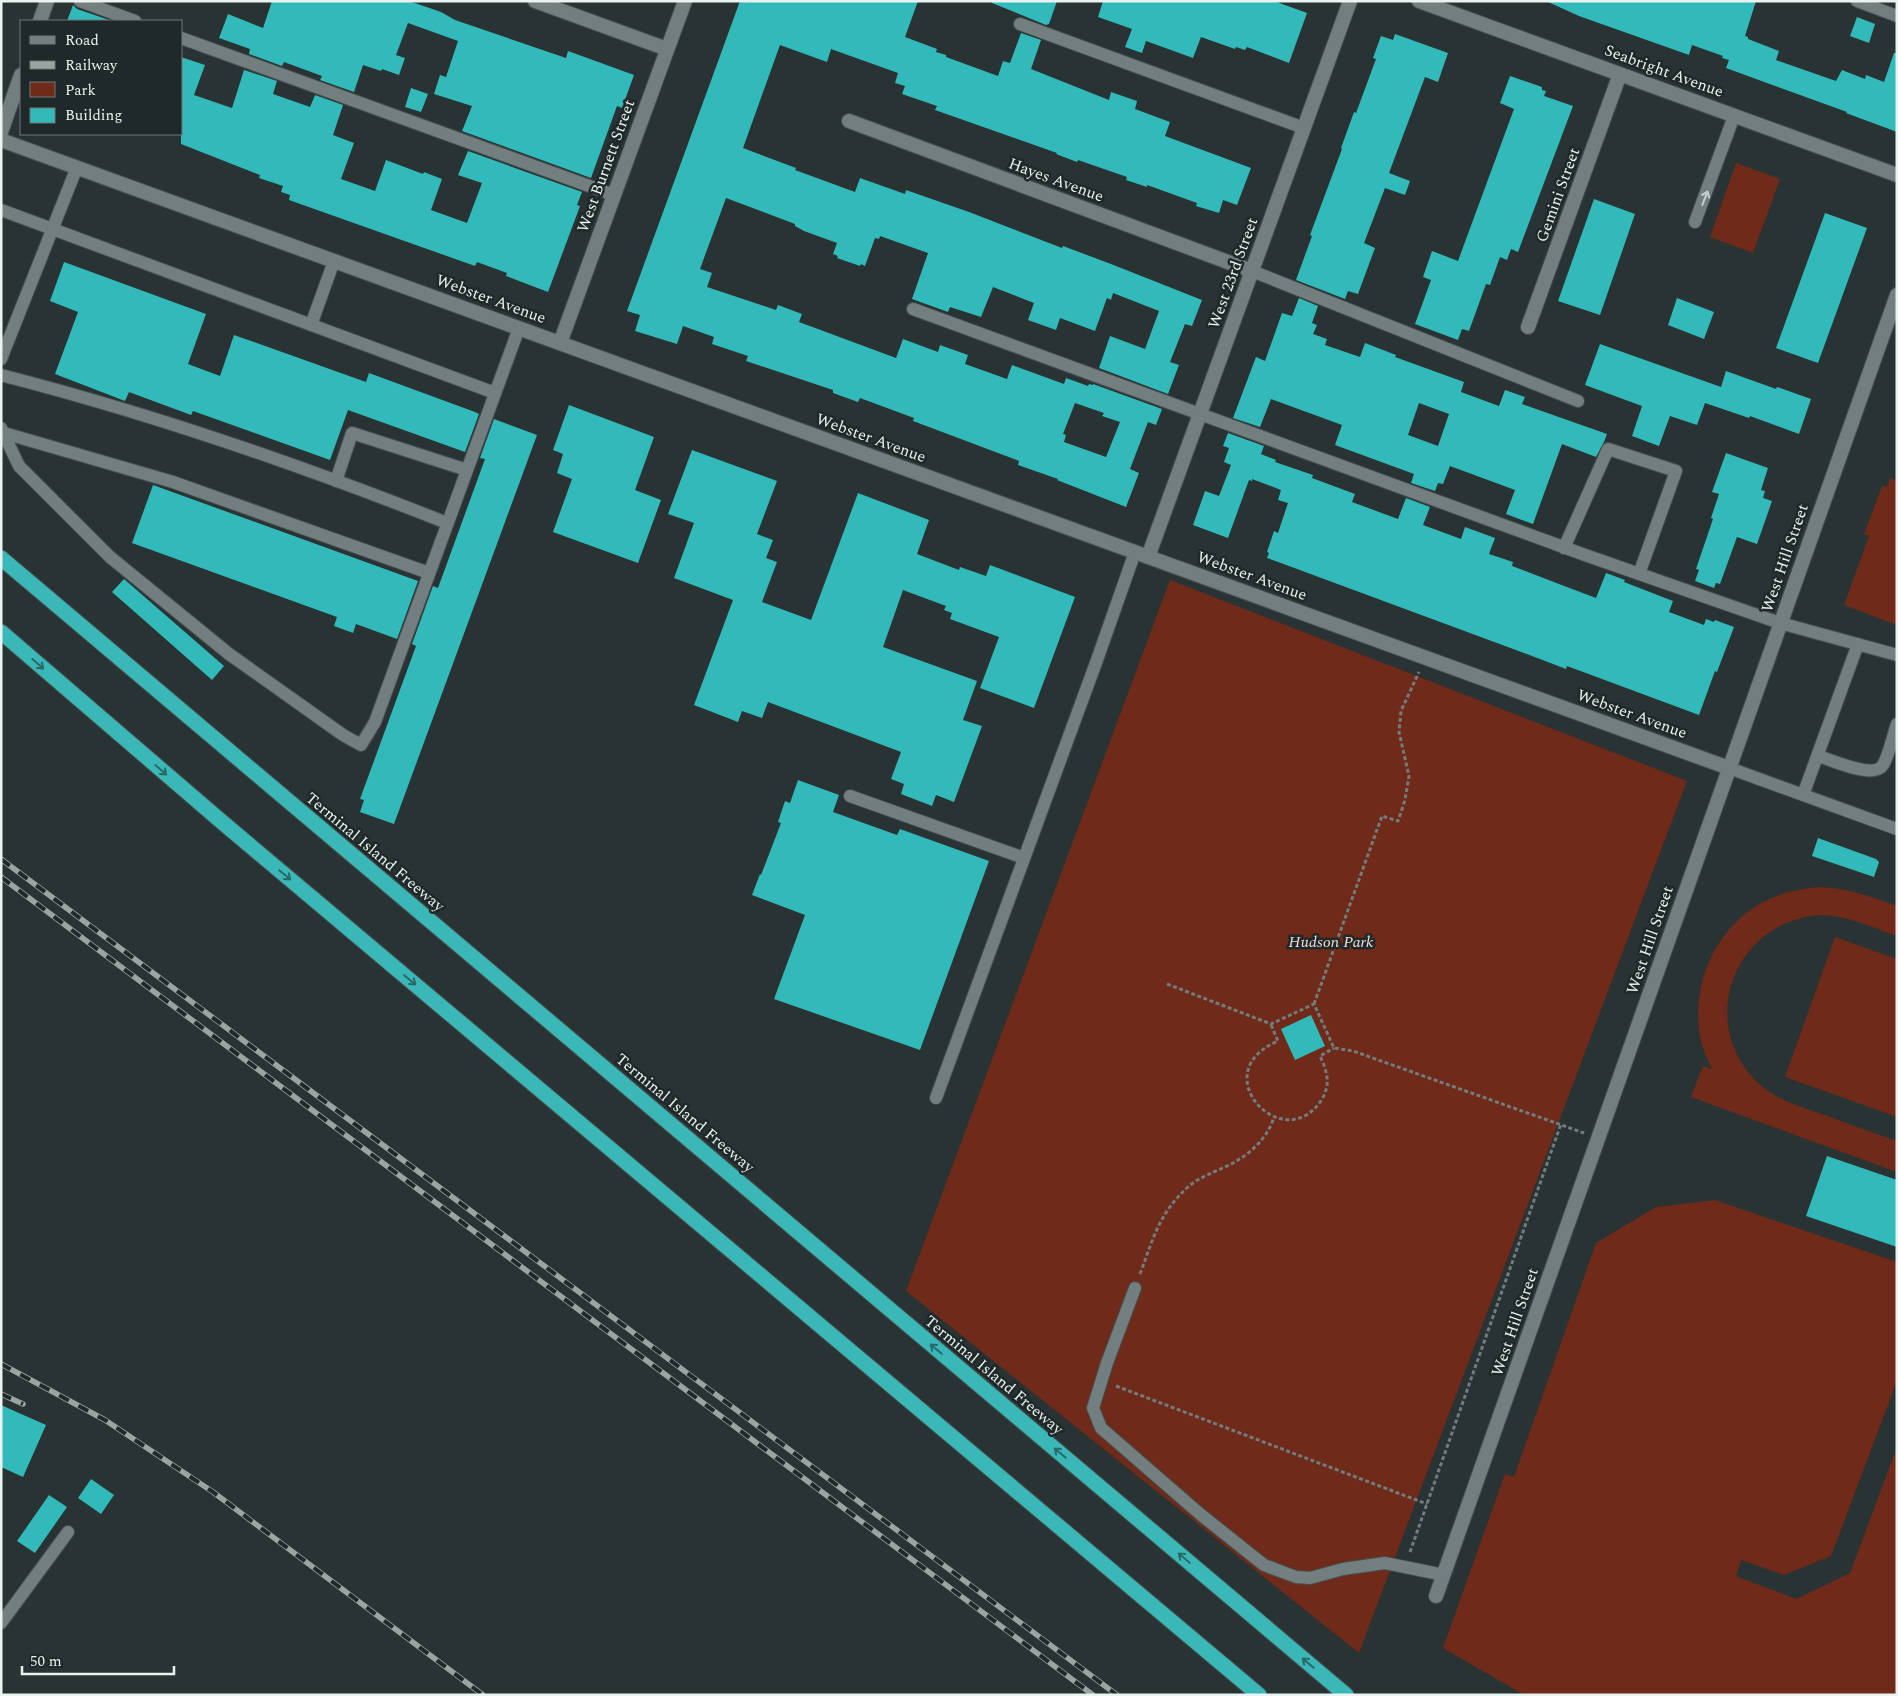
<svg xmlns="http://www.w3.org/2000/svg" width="1898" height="1696" font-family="Spectral,serif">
<rect width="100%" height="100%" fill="#293333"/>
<!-- green -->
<path fill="#6f2a19" d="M1736 163 1780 179 1753 253 1710 237Z
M1890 478 1897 481V625L1844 605 1869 536 1864 534 1882 486 1887 487Z
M1170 580 1687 781 1359 1653 906 1291Z
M1818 887C1848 888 1869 896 1897 906V936C1868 926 1836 910 1805 917 1730 934 1701 1024 1755 1080 1773 1099 1801 1107 1825 1115 1849 1124 1873 1133 1897 1141V1172L1691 1097 1703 1066 1712 1069C1708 1060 1703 1050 1701 1041 1690 990 1712 934 1756 906 1775 894 1797 889 1818 887Z
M1835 937 1897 959V1117L1785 1077Z
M1715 1200 1897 1262V1381L1831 1556 1784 1575 1741 1560 1736 1576 1796 1599 1850 1573 1897 1447V1695H1524L1443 1648 1505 1474 1514 1477 1596 1243 1656 1207Z"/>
<!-- building -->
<path fill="#32baba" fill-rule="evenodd" d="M272 1H409L441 12 455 20 566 58 568 51 634 75 622 108 617 106 591 178 462 131 472 106 434 94 440 75 446 77 458 41 408 23 396 55 405 58 399 75 382 69 381 71 363 65 354 92 320 80 322 76 284 62 282 66 249 54 250 49 219 38 228 14 263 28Z
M740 1H918L905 37 937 49 936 52 946 55V57L998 76 1003 61 1010 63 1021 33 1041 40 1031 69 1109 100 1111 92 1137 101 1135 109 1170 122 1165 136 1251 168 1237 205 1223 200 1219 213 1196 206 1197 203 1147 185V187L1126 180 1127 177 1078 160 1077 162 1056 154 1057 153 935 110 937 106 902 94 905 86 895 83 898 73 831 49 827 62 780 45 743 148 796 168 795 170 855 192 860 178 905 194 906 190 969 212 1062 248 1063 246 1111 264 1202 300 1192 326 1185 324 1170 362 1179 365 1168 394 1099 368 1110 336 1145 349 1159 311 1113 293 1111 300 1107 298 1095 331 1060 318 1056 330 1028 320 1034 303 993 287 981 317 950 307 948 312 912 299 928 253 880 236 879 239 875 238 865 266 861 264 860 266 837 258 838 256 833 254 837 243 804 231 795 226V224L726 198 700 269 712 273 707 287 776 310 778 305 802 314 799 322 896 358 903 339 938 352 940 345 968 355 965 364 1007 379 1012 365 1064 384 1066 378 1088 386 1089 384 1093 385V384L1162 409 1156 425 1148 422 1130 469 1139 473 1126 507 1057 480 1058 479 1018 465 1019 461 913 421 914 418 860 398 858 402 833 393V390L746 361 748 356 712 344 714 337 683 326 677 344 635 331 640 315 627 311ZM1075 403 1104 413 1102 416 1120 422 1106 457 1064 442 1066 435 1063 434Z
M992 1H1057L1049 24 1046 25 992 3Z
M1103 1H1274L1307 13 1289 63 1247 47 1245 50 1236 47 1235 49 1201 37 1193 58 1146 41 1142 53 1125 47 1132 29 1098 17Z
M1546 1H1756L1745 36 1748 37V39L1779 51 1776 60 1836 81 1842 70 1865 79 1866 75 1884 82 1894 53H1897V132L1846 113 1847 112 1726 68 1729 60 1722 58 1723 56 1692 45 1689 55 1579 16Z
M73 5 77 9 112 21H67Z
M1857 17 1875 24 1869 43 1850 36Z
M1395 34 1448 53 1438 82 1425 77 1389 173 1410 181 1405 195 1385 188 1364 243 1375 248 1358 294 1348 291 1345 299 1296 280 1312 236 1310 235 1342 149 1341 148 1354 112 1356 113 1376 59 1373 58 1381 36 1393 40Z
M181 57 205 65 194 95 232 108 244 70 277 81 273 94 310 107 315 95 343 105 333 135 354 143 341 179 375 191 386 160 423 174 424 172 442 179 431 210 467 223 482 183 458 175 468 151 582 192 577 205 580 206 548 292 506 276 507 273 477 262 475 266 289 200 290 195 281 192 283 186 259 178 260 175 181 144Z
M1510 76 1542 87V90L1546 91 1544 96 1573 106 1518 252 1511 249 1507 260 1500 257 1490 285 1486 284 1469 331 1462 329 1458 340 1415 324 1431 280 1423 277 1432 251 1458 261 1514 109 1500 103Z
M411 88 428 94 421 112 405 107Z
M1594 199 1635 214 1600 315 1558 301Z
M1825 213 1867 228 1818 363 1776 348Z
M64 262 206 314 188 364 220 376 234 335 366 382 369 373 475 412 479 414 465 452 348 410 330 460 193 411 191 415 129 392 125 401 55 374 78 312 50 301Z
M1299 298 1318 306 1312 323 1317 325 1313 334 1327 339 1325 345 1360 357 1365 343 1396 355 1395 357 1464 382 1461 392 1499 406 1505 390 1525 397 1522 404 1607 434 1604 442 1596 457 1562 444 1533 524 1506 514 1515 490 1450 466 1443 484 1438 483 1435 491 1411 483 1414 474 1335 445 1342 425 1271 399 1260 427 1233 418 1256 357 1265 361 1282 313 1292 316ZM1419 403 1449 414 1438 446 1408 435Z
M1677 298 1714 312 1704 339 1668 325Z
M1600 344 1721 387 1726 371 1776 389 1777 387 1811 399 1799 434 1750 416 1749 418 1705 403 1697 425 1670 416 1659 446 1632 436 1642 406 1585 385Z
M569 405 654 437 635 490 661 500 638 563 553 532 572 479 557 473 563 454 553 450Z
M494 419 537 435 394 824 360 812 364 800 360 799 416 646 412 644 433 586 438 588 485 459 480 458Z
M1228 433 1264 446 1261 454 1276 460 1275 462 1313 475 1312 478 1355 494 1352 502 1398 519 1406 498 1430 507 1423 525 1461 539 1465 527 1495 538 1489 554 1513 562 1512 566 1559 584 1596 598 1606 573 1625 580 1624 582 1673 601 1669 612 1704 625 1706 619 1714 622 1715 620 1734 627 1717 672 1715 671 1699 715 1567 666 1566 669 1540 659 1267 558 1269 553 1267 552 1274 531 1278 533 1288 503 1278 500 1281 490 1252 479V481L1249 480 1228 538 1193 525 1205 491 1219 496 1231 465 1224 462 1229 448 1223 446Z
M692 450 777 481 757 534 773 540 766 558 777 562 762 602 811 620 858 493 929 520 917 554 959 570 960 567 986 576 990 565 1075 597 1034 708 980 688 999 637 950 619 952 613 944 610 946 606 903 590 883 647 977 681 963 720 982 726 954 802 936 795 932 806 901 794 904 784 891 779 901 752 848 732 768 702 762 718 742 711 738 722 694 705 733 600 674 578 694 523 668 514Z
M1726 453 1768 468 1761 490 1765 491 1763 498 1772 501 1757 544 1737 537 1720 584 1716 583 1714 588 1695 581 1699 570 1696 569 1713 519 1711 518 1719 494 1712 492Z
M153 485 418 581 397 639 356 624 353 633 334 626 337 617 132 543Z
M124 579 224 666 212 680 112 592Z
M798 780 839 795 833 812 897 835 900 829 989 861 920 1050 774 999 805 915 752 895 760 874 761 875 781 823 778 822 785 801 790 803Z
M1818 838 1876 859 1879 862 1874 877 1812 856Z
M1311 1015 1325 1046 1295 1060 1281 1029Z
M1827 1156 1897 1180V1247L1806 1216Z
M1 1405 46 1425 23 1477 1 1467Z
M91 1479 114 1495 101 1514 78 1498Z
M49 1495 67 1507 35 1553 17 1541Z"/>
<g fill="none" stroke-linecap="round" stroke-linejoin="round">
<!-- service casing -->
<g stroke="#454f4f" stroke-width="14">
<path id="service" d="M80 1 135 21
M1857 1 1897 16
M1020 24 1304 128
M181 38 614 195
M1 210 495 393
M1695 222 1734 116
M1252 271 1578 401
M913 309 1585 555 1780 623 1897 655
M311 325 334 261
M1 359 77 167
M1 375C153 414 301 465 447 523
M1 428 19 466 110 557 229 654 343 735 361 745 375 722 519 328
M4 433 173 482 429 573
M336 481 352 433 467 470
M1564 548 1608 449 1676 471 1639 574
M1818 756C1832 760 1874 780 1883 765 1889 755 1893 735 1897 724
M1729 768 1897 829
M1803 795 1858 644
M850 796 1024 858
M936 1098 1097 660 1135 552
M1135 1288 1107 1363 1093 1408 1101 1428 1200 1514 1264 1565 1296 1577 1310 1578 1343 1569 1385 1563 1444 1575
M1 1623 68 1532"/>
</g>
<!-- minor casing -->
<g stroke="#454f4f" stroke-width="16">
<path id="minor" d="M535 1 667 49
M1419 1 1897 175
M40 21 47 1
M849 121 1252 271
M1 132 21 75
M1 140 1729 768
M1528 327 1620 74
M560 343 685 1
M1148 557 1350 1
M1436 1596 1897 295"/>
</g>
<!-- motorway casing -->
<g stroke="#454f4f" stroke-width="17">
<path id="motorway" d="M1 558 1346 1695
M1 632 222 822 1259 1695"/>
</g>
<!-- path -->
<path stroke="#737c7c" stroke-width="3" stroke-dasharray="4 2.5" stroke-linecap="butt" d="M1167 984 1271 1024 1314 1004 1334 1048 1353 1051 1584 1133
M1314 1004 1382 816 1398 821 1405 800 1409 776 1399 732 1401 711 1419 672
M1271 1025 1278 1041C1202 1073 1285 1159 1322 1099 1331 1084 1327 1071 1320 1056L1334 1048
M1140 1274C1153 1239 1159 1213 1188 1187 1198 1178 1212 1173 1225 1167 1247 1157 1267 1140 1274 1117
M1116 1386 1427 1504
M1410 1552 1561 1124"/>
<!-- service -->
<use href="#service" stroke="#737f7f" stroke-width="12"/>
<!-- minor -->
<use href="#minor" stroke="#737f7f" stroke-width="14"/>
<!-- motorway -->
<use href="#motorway" stroke="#3ab8b8" stroke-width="15"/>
<!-- rail casing -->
<g stroke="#9ba3a3" stroke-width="5.5">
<path id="rail" d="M1 859 1117 1695
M1 877 1093 1695
M1 1364 105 1420 213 1492 483 1695
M1 1394 23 1404"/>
</g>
<!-- rail -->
<use href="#rail" stroke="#1f2929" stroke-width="4" stroke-dasharray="11" stroke-linecap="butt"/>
</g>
<!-- one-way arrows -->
<defs><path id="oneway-shaft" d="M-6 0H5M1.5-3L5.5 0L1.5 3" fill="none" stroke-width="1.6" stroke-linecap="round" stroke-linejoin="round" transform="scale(1.25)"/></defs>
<use stroke="#c7d0d0" href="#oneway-shaft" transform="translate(1705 198) rotate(-69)"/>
<g stroke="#2b6969">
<use href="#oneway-shaft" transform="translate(38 664) rotate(41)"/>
<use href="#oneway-shaft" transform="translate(161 770) rotate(41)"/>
<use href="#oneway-shaft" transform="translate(285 875) rotate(40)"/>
<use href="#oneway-shaft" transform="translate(410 980) rotate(40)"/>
<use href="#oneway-shaft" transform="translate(936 1349) rotate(-140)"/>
<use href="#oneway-shaft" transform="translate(1060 1453) rotate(-140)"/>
<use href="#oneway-shaft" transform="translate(1184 1558) rotate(-140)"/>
<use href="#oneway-shaft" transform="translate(1308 1663) rotate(-140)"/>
</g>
<g text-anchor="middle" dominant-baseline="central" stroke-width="5" stroke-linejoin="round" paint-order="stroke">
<!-- street labels -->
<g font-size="16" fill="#ebf2f2" stroke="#1f2929">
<text transform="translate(1664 71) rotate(20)">Seabright Avenue</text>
<text transform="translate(606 166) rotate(-70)">West Burnett Street</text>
<text transform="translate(1056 180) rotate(20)">Hayes Avenue</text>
<text transform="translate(1558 195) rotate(-70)">Gemini Street</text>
<text transform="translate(1233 273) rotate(-70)">West 23rd Street</text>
<text transform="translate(491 299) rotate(20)">Webster Avenue</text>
<text transform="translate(871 438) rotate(20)">Webster Avenue</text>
<text transform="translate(1785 558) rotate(-71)">West Hill Street</text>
<text transform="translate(1252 576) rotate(20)">Webster Avenue</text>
<text transform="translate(1632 714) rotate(20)">Webster Avenue</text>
<text transform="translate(375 852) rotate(40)">Terminal Island Freeway</text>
<text transform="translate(1650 940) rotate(-71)">West Hill Street</text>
<text transform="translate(685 1113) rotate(40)">Terminal Island Freeway</text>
<text transform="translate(1515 1322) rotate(-71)">West Hill Street</text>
<text transform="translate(994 1375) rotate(40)">Terminal Island Freeway</text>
</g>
<!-- park labels -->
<g font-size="16" font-style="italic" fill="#f4dcd6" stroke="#1f2929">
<text x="1331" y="942">Hudson Park</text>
</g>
</g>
<!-- border -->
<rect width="1898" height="1696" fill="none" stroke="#ebf2f2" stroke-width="5"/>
<!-- legend -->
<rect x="20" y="20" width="162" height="115" fill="#1f2929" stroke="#717979"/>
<rect x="30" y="36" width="25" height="8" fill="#737f7f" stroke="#717979"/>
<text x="65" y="45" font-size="15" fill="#ebf2f2">Road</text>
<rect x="30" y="61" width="25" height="8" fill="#9ba3a3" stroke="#717979"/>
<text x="65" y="70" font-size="15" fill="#ebf2f2">Railway</text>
<rect x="30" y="82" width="25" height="15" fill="#6f2a19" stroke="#717979"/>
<text x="65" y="95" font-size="15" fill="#ebf2f2">Park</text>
<rect x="30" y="108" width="25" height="15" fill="#32baba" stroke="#717979"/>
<text x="65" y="120" font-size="15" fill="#ebf2f2">Building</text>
<!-- scale -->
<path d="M22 1666v8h152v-8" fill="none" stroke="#ebf2f2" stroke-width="2.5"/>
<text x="30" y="1666" font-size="15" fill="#ebf2f2" stroke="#1f2929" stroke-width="4" paint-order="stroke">50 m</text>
</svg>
